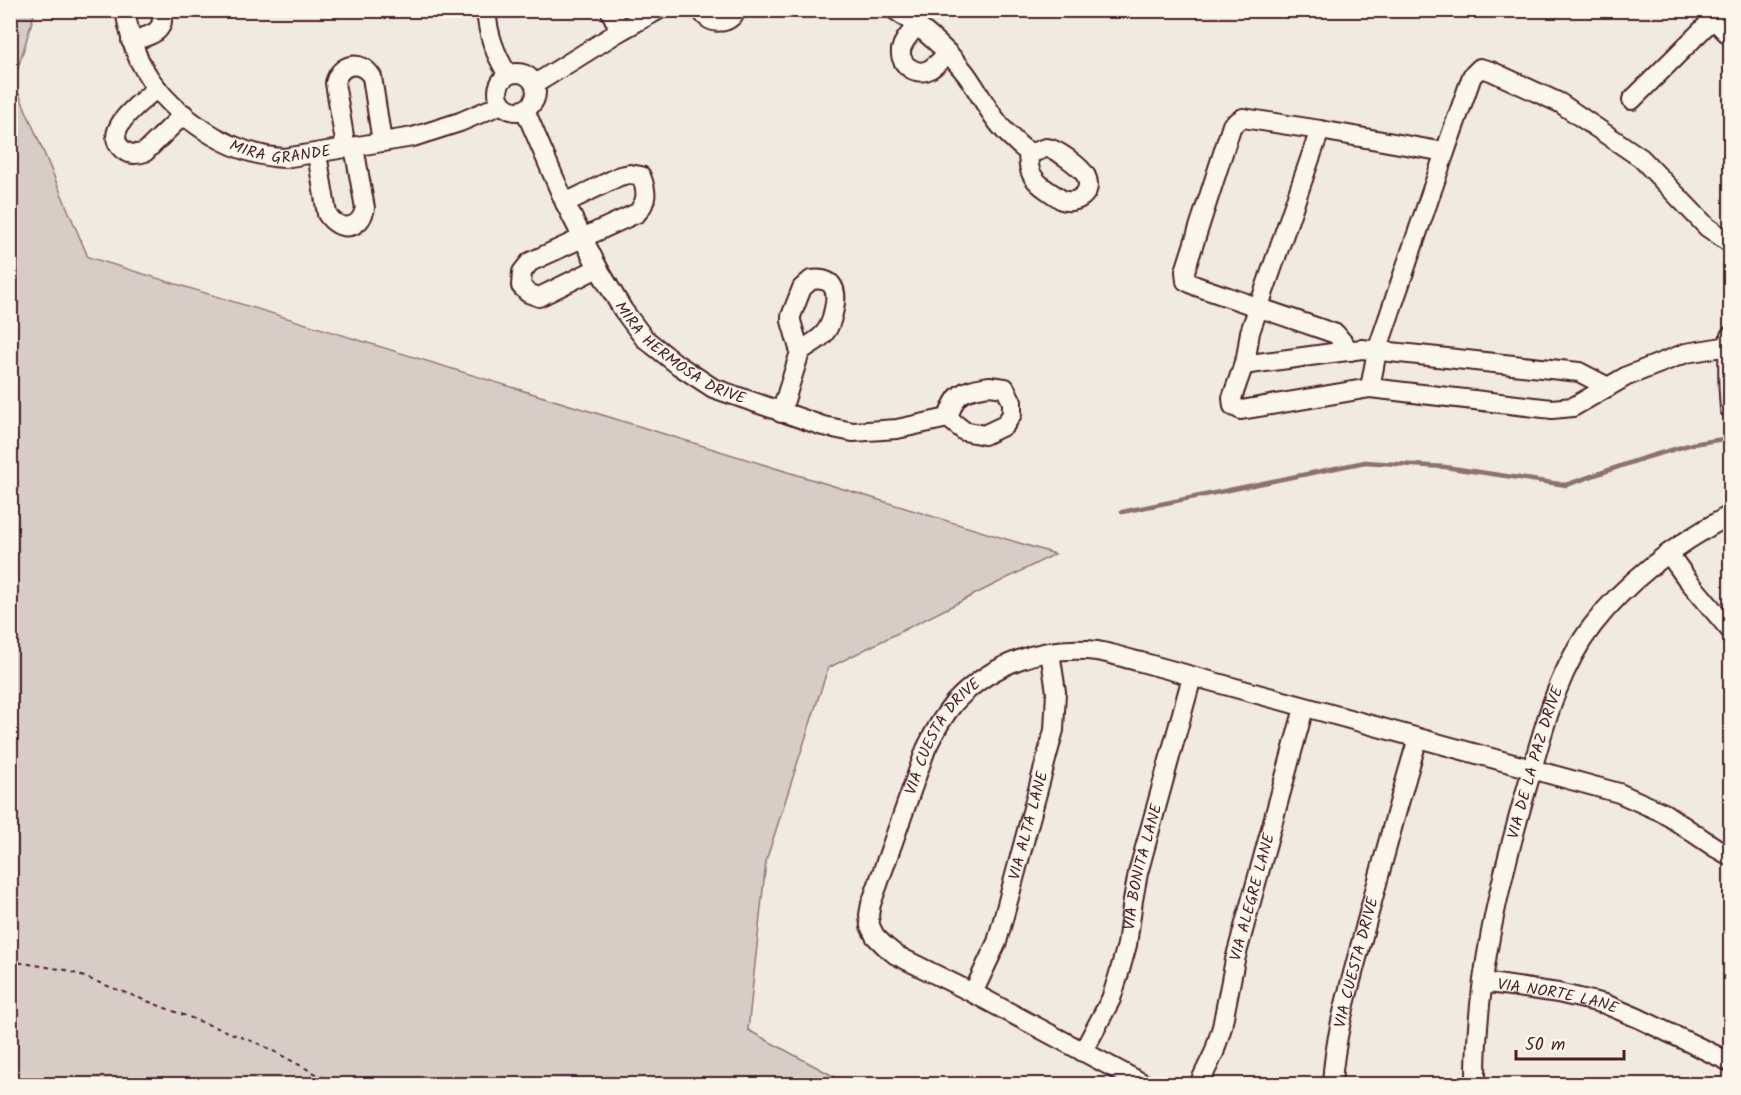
<svg xmlns="http://www.w3.org/2000/svg" width="1741" height="1095" font-family="Kalam,sans-serif">
<rect width="100%" height="100%" fill="#f0eae0"/>
<filter id="ink" filterUnits="userSpaceOnUse"><feTurbulence type="fractalNoise" baseFrequency=".0167" numOctaves="2"/><feDisplacementMap in="SourceGraphic" scale="12" xChannelSelector="R" yChannelSelector="G"/><feConvolveMatrix kernelMatrix="1 2 1 2 8 2 1 2 1" color-interpolation-filters="sRGB"/></filter>
<g filter="url(#ink)">
<!-- green -->
<path fill="#d8ccc6" stroke="#917678" stroke-width="1.5" d="M10 11H35L14 82 88 257 1055 554 828 668 766 861 748 1030 848 1084H11Z"/>
<g fill="none" stroke-linecap="round" stroke-linejoin="round">
<!-- stream -->
<path stroke="#8c6f72" stroke-width="4.5" d="M1122 512 1365 462 1445 467 1566 485 1641 459 1692 444 1730 438"/>
<!-- minor casing -->
<g stroke="#4a1f2b" stroke-width="22">
<g id="minor">
<path id="s1" d="M125 10C128 28 132 44 139 60 164 111 227 155 284 158L413 137 460 122 502 104"/>
<path d="M486 10C488 35 495 54 508 75"/>
<path d="M610 10 620 31"/>
<path d="M701 10C710 26 728 25 737 10"/>
<path d="M895 10C922 28 946 48 966 74 982 96 993 122 1014 140 1019 145 1026 152 1033 152 1037 152 1041 149 1046 148 1056 148 1081 167 1086 176 1094 193 1077 205 1062 200 1051 192 1034 184 1030 170 1028 163 1029 157 1027 151"/>
<path d="M1704 10 1730 36"/>
<path d="M917 26C911 33 903 40 901 50 899 65 917 77 930 69 937 65 942 58 948 53"/>
<path d="M131 41C148 36 167 34 161 10"/>
<circle cx="517" cy="92" r="19"/>
<path d="M535 84 620 31 658 10"/>
<path d="M157 88C144 100 99 130 123 150 130 155 137 155 145 152L184 114"/>
<path d="M1632 100 1713 19"/>
<path id="s2" d="M525 110 565 203 598 268 623 310 644 338 678 365 713 388 823 426 853 432 897 429 948 418"/>
<path d="M1320 130 1243 118 1232 125 1185 271 1186 281 1196 286 1336 334 1350 351"/>
<path d="M346 148 335 83C340 63 361 59 372 77L382 142"/>
<path d="M317 154 327 214C339 232 360 231 365 208L354 147"/>
<path d="M565 203 620 176 630 174 641 176C647 191 648 201 637 213L530 262 522 272 521 286 528 293 539 297 598 268"/>
<path d="M811 280C834 277 838 290 834 309 832 317 831 325 826 331 820 341 808 344 800 352L791 321V316L802 288Z"/>
<path d="M1730 336C1727 360 1728 384 1730 409"/>
<path d="M1729 346 1686 353 1627 376 1573 407 1552 409 1370 388 1241 410 1233 406 1232 398 1246 358 1250 332 1320 130 1445 152 1472 76 1480 68 1491 71 1560 103 1641 158 1707 227 1730 243"/>
<path d="M1243 365 1362 349 1579 372 1608 387"/>
<path d="M989 386 1005 388 1012 402V414L1005 425 984 435 964 431 948 418C956 391 963 391 989 386Z"/>
<path d="M1370 388 1377 351 1445 152"/>
<path d="M781 413 800 352"/>
<path d="M1669 554 1687 579 1730 630"/>
<path id="s3" d="M1483 982 1558 993 1605 1004 1638 1018 1730 1062"/>
<path id="s4" d="M973 993 997 942 1054 730 1056 692 1050 652"/>
<path id="s5" d="M1083 1052 1111 999 1118 977 1127 945 1133 900 1138 873 1192 677"/>
<path id="s6" d="M1144 1084 973 993 896 955 885 946 875 936 870 926 869 915 871 904 926 749C934 732 943 716 955 702 992 663 1043 645 1097 651 1111 653 1127 659 1141 662L1619 793 1664 813 1716 848 1730 856"/>
<path id="s7" d="M1199 1084 1214 1053 1222 1027 1235 960 1304 708"/>
<path id="s8" d="M1332 1084C1335 1031 1352 979 1365 928 1382 864 1399 801 1418 738"/>
<path id="s9" d="M1476 1084C1475 980 1500 880 1529 780 1544 727 1558 670 1593 625 1629 578 1678 543 1730 515"/>
</g>
</g>
<!-- path -->
<path stroke="#4a1f2b" stroke-width="2" stroke-dasharray="4.5 4.5" stroke-linecap="butt" d="M10 961 66 970 262 1045 335 1084"/>
<!-- minor -->
<use href="#minor" stroke="#fbf7ec" stroke-width="18"/>
</g>
</g>
<g text-anchor="middle" dominant-baseline="central" stroke-width="6" stroke-linejoin="round" paint-order="stroke">
<!-- street labels -->
<g font-size="16" fill="#4a1f2b" stroke="#fbf7ec">
<text stroke="none"><textPath href="#s1" startOffset="230">MIRA GRANDE</textPath></text>
<text stroke="none"><textPath href="#s2" startOffset="296">MIRA HERMOSA DRIVE</textPath></text>
<text stroke="none"><textPath href="#s6" startOffset="525">VIA CUESTA DRIVE</textPath></text>
<text stroke="none"><textPath href="#s9" startOffset="328">VIA DE LA PAZ DRIVE</textPath></text>
<text stroke="none"><textPath href="#s4" startOffset="177">VIA ALTA LANE</textPath></text>
<text stroke="none"><textPath href="#s5" startOffset="196">VIA BONITA LANE</textPath></text>
<text stroke="none"><textPath href="#s7" startOffset="195">VIA ALEGRE LANE</textPath></text>
<text stroke="none"><textPath href="#s8" startOffset="124">VIA CUESTA DRIVE</textPath></text>
<text stroke="none"><textPath href="#s3" startOffset="76">VIA NORTE LANE</textPath></text>
</g>
</g>
<!-- margin -->
<rect width="1741" height="1095" fill="none" stroke="#fbf7ec" stroke-width="36"/>
<rect x="18" y="18" width="1705" height="1059" fill="none" stroke="#4a1f2b" stroke-width="2" filter="url(#ink)"/>
<!-- scale -->
<path d="M1516 1050v9h108v-9" fill="none" stroke="#4a1f2b" stroke-width="3"/>
<text x="1525" y="1050" font-size="18" fill="#4a1f2b" stroke="#fbf7ec" stroke-width="4.5" paint-order="stroke">50 m</text>
</svg>
